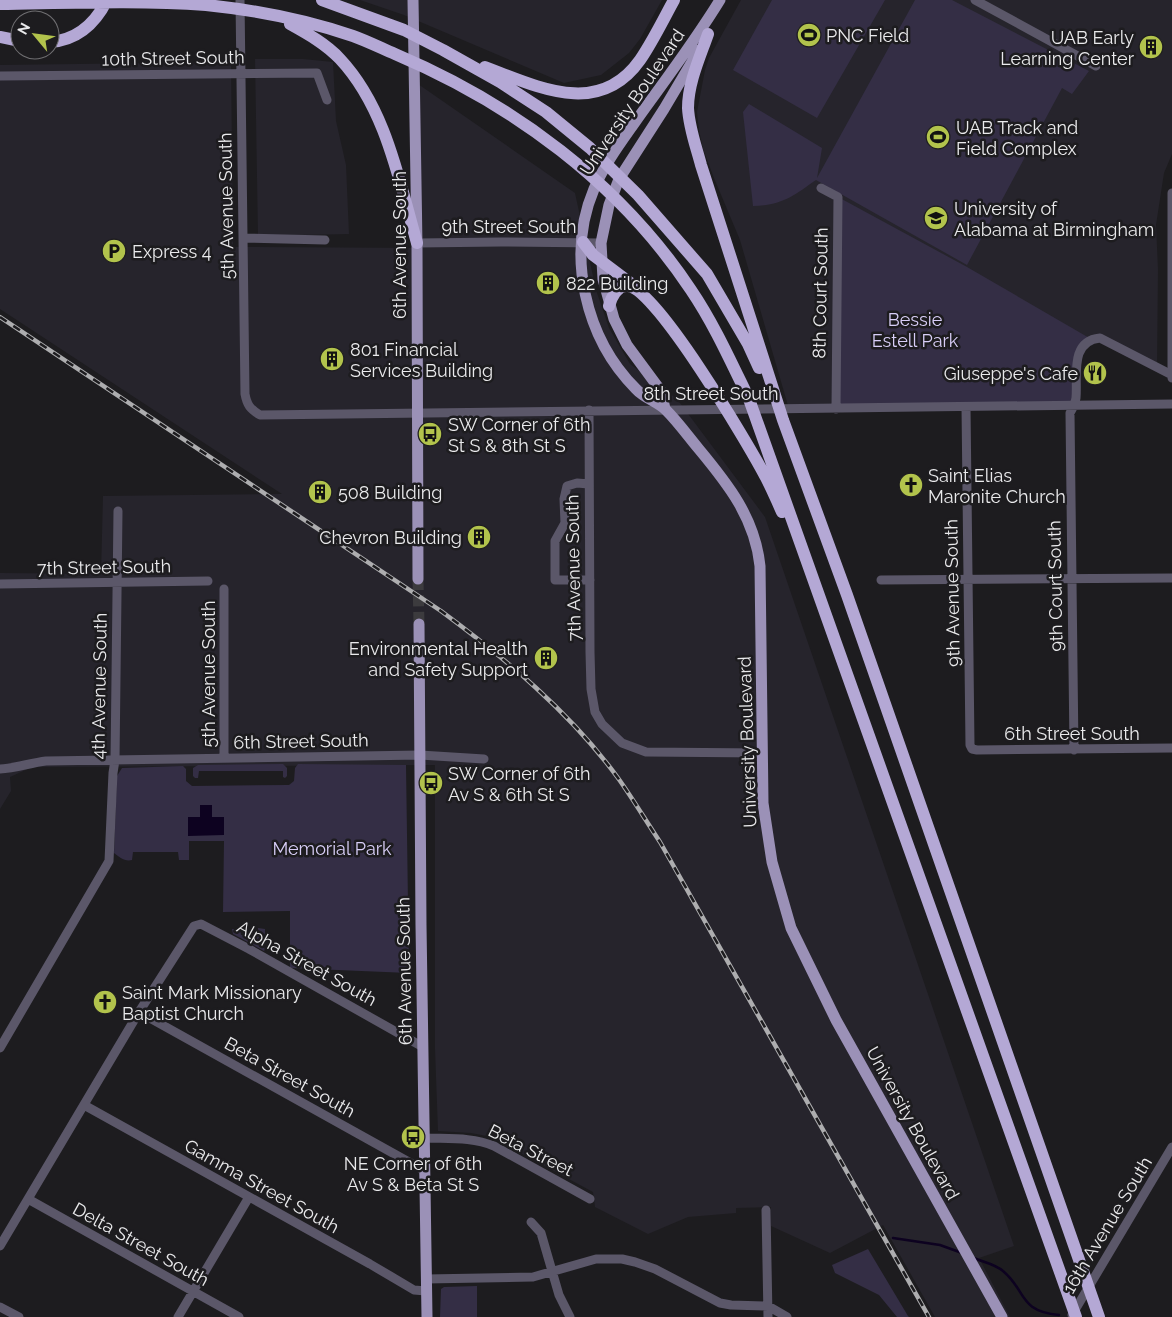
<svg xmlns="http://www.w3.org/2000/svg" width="1172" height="1317" font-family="Raleway,sans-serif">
<rect width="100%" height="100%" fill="#1d1c1f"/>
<!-- built -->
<path fill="#26242c" d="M360 0H662L640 39 629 53 601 75 564 83 404 15Z
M741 0H1172V154L1164 173 1156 225 1158 269 1157 368 1100 338 836 409H789L740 240 714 178 703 149 699 130 697 112 705 70 709 58Z
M255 59H303L333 62 336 121 346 165 349 234 258 236Z
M231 62 233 247 423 248 418 84 575 193 596 290 609 328 630 364 677 399 765 517 1014 1246 979 1258 1010 1317H935L883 1225 830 1253 771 1226V1207L736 1208V1213L688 1217 648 1234 595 1207 593 1192 502 1143 487 1136 471 1133 438 1131 435 1049V765L32 767 10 777 11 791 0 809V573L101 574 103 496 282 494 0 309V65Z"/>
<!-- green -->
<path fill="#342e45" d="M772 0H885L817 118 733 70Z
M915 0H952L1089 71 1072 94 1062 88 967 265 816 180C793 196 783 205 753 206L743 112 749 104 822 148 817 178Z
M838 197 967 267 1091 339 1082 348 1074 406 836 409Z
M283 764 287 768V776L285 778 283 777V771H199L198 778H195L193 776V768L198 765Z
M298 764 406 765 409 973 290 968V911L223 912 224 841H189V860H179L178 852H133L132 860C125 862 119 857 114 853L117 776 122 768 183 766 186 769V781L192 786 289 785 294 781 295 768Z
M258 928 265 929V935H259L260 947 266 948 264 951 233 934 232 929H240L241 935H258Z
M868 1249 908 1316 909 1317H897L879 1295 835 1273 832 1265Z
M477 1286V1317H440L441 1289 444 1287Z"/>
<!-- water -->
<path fill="#0d0220" d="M200 805H212V817H224V835L188 836V817H200Z"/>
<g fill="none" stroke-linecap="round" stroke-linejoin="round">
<!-- stream -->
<path stroke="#0d0220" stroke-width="2.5" d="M893 1238 940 1245 962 1253
M974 1258C983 1262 995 1264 1003 1271 1027 1291 1018 1311 1059 1315"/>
<!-- major-tunnel -->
<path stroke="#3c3b3e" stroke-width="11" stroke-dasharray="11 5.5" stroke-linecap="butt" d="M418 579 419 624"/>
<!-- minor -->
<path stroke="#5b5769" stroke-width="9" d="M240 0 245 394C247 405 250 409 260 415L1172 404
M975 0 1096 66
M0 76 317 73 327 100
M821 188 838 197 836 409
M244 238 325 240
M417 243 501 242 601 243
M1172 378V193
M966 407 970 745 972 749 977 750 1172 748
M589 410 590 652 591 689 595 712 602 724 622 743 646 752 762 753
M589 484 577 483 567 486 564 499 565 523 555 541V580H590
M881 580 1172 578
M0 584 208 581
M224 589V758
M1074 750 1070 413C1073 408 1075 404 1076 398 1078 377 1069 341 1100 338L1172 375
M0 769C16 768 30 763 46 761L420 755 484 759
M139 1012 425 1171
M0 1048 109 861 113 773 115 760 118 511
M84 1105 370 1264 414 1290 426 1291
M425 1138C449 1139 472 1137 494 1146L590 1199
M28 1199 239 1317
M766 1210 768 1317
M531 1222 541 1233 559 1295 570 1317
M0 1246 139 1012 194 926 201 924 249 949 423 1047
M426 1279 533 1277 596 1259H622L635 1262 655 1269 720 1303 731 1305 768 1306 787 1317
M0 1307 19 1317
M1072 1315 1172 1147
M178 1317 249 1197"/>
<!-- major -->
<path stroke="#9b91b7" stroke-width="11" d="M413 0 417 243 418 579
M720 0C695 41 666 79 638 118 622 141 605 163 594 189 566 255 585 338 636 389 644 398 658 402 666 410 678 422 688 436 698 448 728 484 755 518 760 566L763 803 772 862 791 928 836 1020 1002 1317
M665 409 661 391 627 345 614 319 603 279 601 243 609 205 619 179 664 109 699 50
M419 624 421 925 427 1317"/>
<!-- highway -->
<path stroke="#b4a8d5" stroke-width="12" d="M322 0 404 30 443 50 500 82 546 112 590 148 638 195 707 274 748 344 759 368
M0 4C68 3 138 0 206 5 255 10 306 20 353 36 367 41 381 48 395 54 513 104 620 183 691 290 714 324 731 362 749 399L1076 1317
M290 24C308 34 326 44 340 59 386 108 399 181 417 243
M708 34C700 57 688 83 688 108 689 128 696 146 701 165L783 420 847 595 1099 1317
M0 37 20 41
M50 42C77 40 95 24 107 0
M485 67C538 87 599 118 640 60 653 41 663 20 674 0
M583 242 593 255 637 288
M609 306C611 298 617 285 628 286 656 288 748 444 764 474 771 486 776 499 782 512"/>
<!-- rail casing -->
<g stroke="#adadaf" stroke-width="4.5">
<path id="rail" d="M0 317 441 611C506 659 570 712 618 778 633 799 646 821 660 842L929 1317"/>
</g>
<!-- rail -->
<use href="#rail" stroke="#1d1c1f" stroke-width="2.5" stroke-dasharray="8" stroke-linecap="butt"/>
</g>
<!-- icons -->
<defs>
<g id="stadium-disc" transform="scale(1.25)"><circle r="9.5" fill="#b2c34c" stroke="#1d1c1f"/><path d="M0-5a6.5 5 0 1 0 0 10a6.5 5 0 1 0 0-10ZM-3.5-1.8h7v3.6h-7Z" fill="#111"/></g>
<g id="building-disc" transform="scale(1.25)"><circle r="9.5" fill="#b2c34c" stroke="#1d1c1f"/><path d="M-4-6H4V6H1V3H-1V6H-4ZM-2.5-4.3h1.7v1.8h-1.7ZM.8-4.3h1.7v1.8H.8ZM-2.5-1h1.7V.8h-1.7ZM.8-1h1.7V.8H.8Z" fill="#111"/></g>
<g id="university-disc" transform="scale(1.25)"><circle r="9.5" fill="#b2c34c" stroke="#1d1c1f"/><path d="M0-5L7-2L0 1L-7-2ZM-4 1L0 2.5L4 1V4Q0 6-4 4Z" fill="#111"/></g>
<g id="parking-disc" transform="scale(1.25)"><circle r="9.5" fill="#b2c34c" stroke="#1d1c1f"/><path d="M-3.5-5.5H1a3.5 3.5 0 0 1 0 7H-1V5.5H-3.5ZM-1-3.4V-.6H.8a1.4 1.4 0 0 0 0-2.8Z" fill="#111"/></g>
<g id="restaurant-disc" transform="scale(1.25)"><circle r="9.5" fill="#b2c34c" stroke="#1d1c1f"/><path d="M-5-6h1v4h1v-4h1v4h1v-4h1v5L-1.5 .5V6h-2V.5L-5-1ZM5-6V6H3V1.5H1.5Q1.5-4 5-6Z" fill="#111"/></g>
<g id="bus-disc" transform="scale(1.25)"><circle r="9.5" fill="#b2c34c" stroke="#1d1c1f"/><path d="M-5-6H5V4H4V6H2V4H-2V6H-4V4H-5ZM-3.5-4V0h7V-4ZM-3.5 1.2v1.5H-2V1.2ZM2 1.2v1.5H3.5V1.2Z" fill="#111"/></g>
<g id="church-disc" transform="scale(1.25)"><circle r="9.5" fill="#b2c34c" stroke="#1d1c1f"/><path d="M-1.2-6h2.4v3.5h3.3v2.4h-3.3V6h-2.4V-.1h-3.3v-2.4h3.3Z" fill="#111"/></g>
</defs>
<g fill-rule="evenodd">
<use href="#stadium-disc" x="809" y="35"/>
<use href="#building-disc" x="1151" y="47"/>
<use href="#stadium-disc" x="938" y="137"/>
<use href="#university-disc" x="936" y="218"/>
<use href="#parking-disc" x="114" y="251"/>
<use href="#building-disc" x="548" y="283"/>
<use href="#building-disc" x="332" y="359"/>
<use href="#restaurant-disc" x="1095" y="373"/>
<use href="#bus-disc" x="430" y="434"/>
<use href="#church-disc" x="911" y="485"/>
<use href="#building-disc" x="320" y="492"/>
<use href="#building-disc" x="479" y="537"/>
<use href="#building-disc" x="546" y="658"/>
<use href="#bus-disc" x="431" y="783"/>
<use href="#church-disc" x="105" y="1002"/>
<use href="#bus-disc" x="413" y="1137"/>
</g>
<g text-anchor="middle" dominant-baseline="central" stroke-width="5" stroke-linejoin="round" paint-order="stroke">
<!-- poi labels -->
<g font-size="18" fill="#eaeaec" stroke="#1d1c1f" text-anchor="start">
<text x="826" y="35">PNC Field</text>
<text x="1134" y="37" text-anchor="end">UAB Early<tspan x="1134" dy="21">Learning Center</tspan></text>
<text x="956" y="127">UAB Track and<tspan x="956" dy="21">Field Complex</tspan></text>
<text x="954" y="208">University of<tspan x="954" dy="21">Alabama at Birmingham</tspan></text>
<text x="132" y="251">Express 4</text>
<text x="566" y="283">822 Building</text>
<text x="350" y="349">801 Financial<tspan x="350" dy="21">Services Building</tspan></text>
<text x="1078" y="373" text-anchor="end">Giuseppe's Cafe</text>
<text x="448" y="424">SW Corner of 6th<tspan x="448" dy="21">St S &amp; 8th St S</tspan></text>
<text x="928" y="475">Saint Elias<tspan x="928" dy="21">Maronite Church</tspan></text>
<text x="338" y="492">508 Building</text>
<text x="462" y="537" text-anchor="end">Chevron Building</text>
<text x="528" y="648" text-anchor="end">Environmental Health<tspan x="528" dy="21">and Safety Support</tspan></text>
<text x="448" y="773">SW Corner of 6th<tspan x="448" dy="21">Av S &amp; 6th St S</tspan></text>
<text x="122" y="992">Saint Mark Missionary<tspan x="122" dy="21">Baptist Church</tspan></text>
<text x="413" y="1163" text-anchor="middle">NE Corner of 6th<tspan x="413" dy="21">Av S &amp; Beta St S</tspan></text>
</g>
<!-- street labels -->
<g font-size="18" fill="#eaeaec" stroke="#1d1c1f">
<text transform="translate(173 58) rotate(-1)">10th Street South</text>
<text transform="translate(632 102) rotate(-56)">University Boulevard</text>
<text transform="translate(226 206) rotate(-91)">5th Avenue South</text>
<text x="509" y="226">9th Street South</text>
<text transform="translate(399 245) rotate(-90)">6th Avenue South</text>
<text transform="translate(820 293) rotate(-89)">8th Court South</text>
<text x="711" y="393">8th Street South</text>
<text transform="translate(104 567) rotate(-1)">7th Street South</text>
<text transform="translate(573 568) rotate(-91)">7th Avenue South</text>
<text transform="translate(1055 586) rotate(-91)">9th Court South</text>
<text transform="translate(952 593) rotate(-91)">9th Avenue South</text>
<text transform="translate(208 674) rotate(-90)">5th Avenue South</text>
<text transform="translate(99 686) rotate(-89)">4th Avenue South</text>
<text x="1072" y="733">6th Street South</text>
<text transform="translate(301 741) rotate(-1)">6th Street South</text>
<text transform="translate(747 742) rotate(-92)">University Boulevard</text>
<text transform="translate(307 963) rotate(29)">Alpha Street South</text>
<text transform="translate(404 971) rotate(-91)">6th Avenue South</text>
<text transform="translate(290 1077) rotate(29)">Beta Street South</text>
<text transform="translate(913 1123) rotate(61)">University Boulevard</text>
<text transform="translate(531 1150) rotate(27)">Beta Street</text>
<text transform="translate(262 1186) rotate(29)">Gamma Street South</text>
<text transform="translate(1107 1225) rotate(-59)">16th Avenue South</text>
<text transform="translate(141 1244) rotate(29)">Delta Street South</text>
</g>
<!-- park labels -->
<g font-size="18" fill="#d8cef7" stroke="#1d1c1f">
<text x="915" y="319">Bessie<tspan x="915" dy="21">Estell Park</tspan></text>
<text x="332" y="848">Memorial Park</text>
</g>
</g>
<!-- north arrow -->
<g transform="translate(35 35) rotate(299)"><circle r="24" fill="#1d1c1f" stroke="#6f6e71"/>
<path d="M0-4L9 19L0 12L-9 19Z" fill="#b2c34c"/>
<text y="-8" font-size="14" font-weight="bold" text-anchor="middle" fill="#eaeaec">N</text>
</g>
</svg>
